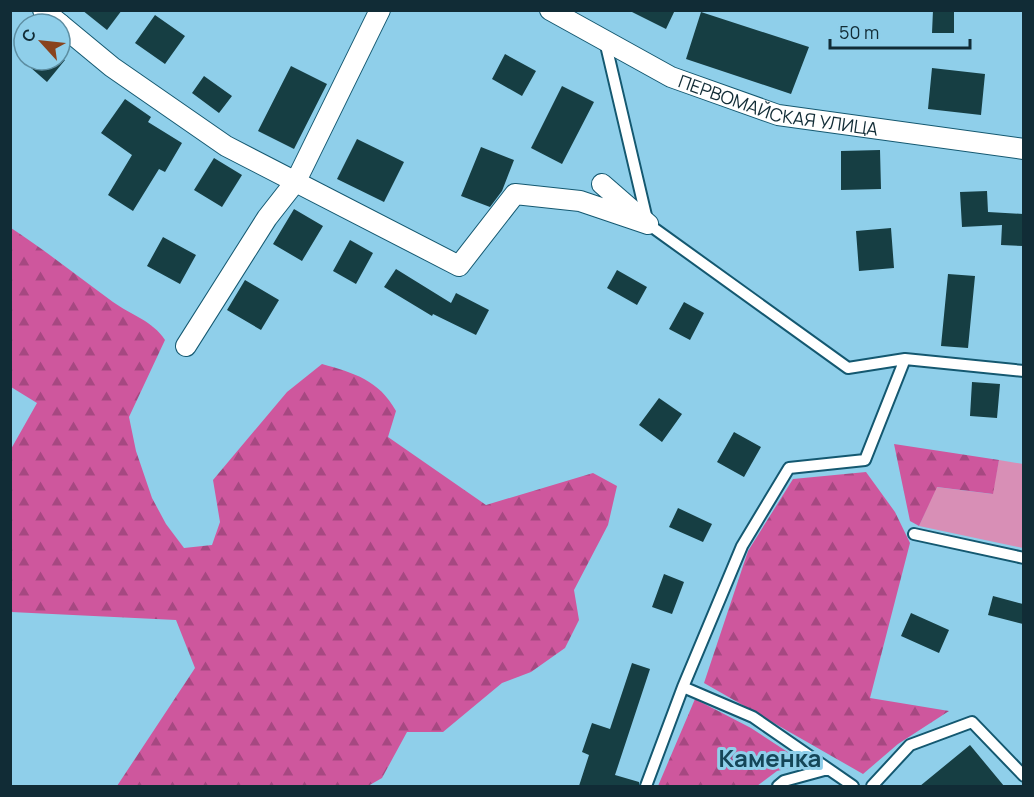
<svg xmlns="http://www.w3.org/2000/svg" width="1034" height="797" font-family="Manrope,sans-serif">
<defs>
<pattern id="forest-firs" width="22" height="20" patternUnits="userSpaceOnUse" patternTransform="scale(1.5)"><rect width="22" height="20" fill="#ce579d"/><path d="M5 1l3.5 6h-7zM16 11l3.5 6h-7z" fill="#a64881"/></pattern>
</defs>
<rect width="100%" height="100%" fill="#8fcfea"/>
<!-- grass -->
<path fill="#d88fb6" d="M999 460 1023 464V548L919 526 936 487 992 494Z"/>
<!-- forest -->
<path fill="url(#forest-firs)" d="M11 228C46 251 79 277 113 302 131 315 153 321 165 340L129 417 136 451 152 498 166 524 184 548 212 545 220 522 213 480 287 392 322 364C354 373 379 380 396 411L388 437 486 505 593 473 617 486 608 525 574 590 579 620 565 648 531 672 502 683 443 732H407L382 778 368 786H117L195 668 176 620 11 612V449L37 403 11 387Z
M894 444 999 460 993 494 937 487 919 526 910 521Z
M866 472 895 512 910 543 870 698 949 711 898 744 863 774 704 683 748 551 793 479Z
M695 699 751 728 806 764 777 771 757 786H658Z"/>
<!-- building -->
<path fill="#163e43" d="M82 10H122L107 30Z
M628 10H675L666 29Z
M933 10H954V33H932Z
M701 12 809 47 791 94 686 59Z
M155 15 185 36 165 64 135 43Z
M505 54 536 71 522 96 492 79Z
M22 60H65L47 82Z
M291 66 327 84 294 149 258 131Z
M932 68 985 74 981 115 928 109Z
M204 76 232 96 219 113 192 93Z
M562 86 594 102 562 164 531 148Z
M125 99 151 117 148 122 182 143 165 172 159 169 133 211 108 195 132 155 101 133Z
M357 139 404 162 384 202 337 179Z
M481 147 514 160 502 191 490 207 461 196Z
M880 150 881 189 841 190V151Z
M214 158 242 175 222 207 194 190Z
M987 191 988 212 1023 214V246L1001 245 1002 225 962 227 960 192Z
M294 209 323 226 302 261 273 244Z
M891 228 894 268 859 271 856 231Z
M163 237 196 255 180 284 147 266Z
M350 240 373 253 356 284 333 271Z
M396 269 451 303 456 293 489 310 476 335 433 314 432 316 384 287Z
M617 270 647 287 637 305 607 288Z
M948 274 975 276 968 348 941 346Z
M245 280 279 300 261 330 227 310Z
M684 302 704 313 690 340 669 329Z
M972 382 1000 384 997 418 970 416Z
M659 398 682 414 662 442 639 425Z
M734 432 761 447 744 477 717 462Z
M678 508 712 524 703 542 669 527Z
M664 574 684 582 672 614 652 607Z
M993 596 1023 604V624L988 615Z
M911 613 949 630 939 653 901 636Z
M632 663 650 669 615 775 639 782V786H579L589 755 582 752 592 723 610 729Z
M970 745 1004 786H920Z"/>
<g fill="none" stroke-linecap="round" stroke-linejoin="round">
<!-- lane casing -->
<g stroke="#145870" stroke-width="14">
<path id="lane" d="M605 41 648 224 848 368 905 359 1024 371
M914 534 1024 558
M683 687 753 717 853 786
M646 786 683 687 742 546 789 468 865 460 905 359
M778 786 784 781 828 769
M872 786 910 745 972 722 1024 776"/>
</g>
<!-- street casing -->
<g stroke="#145870" stroke-width="22">
<g id="street">
<path d="M43 10 60 24"/>
<path id="s1" d="M550 10 671 77 778 115 1024 149"/>
<path d="M60 24 112 67 226 146 459 266 515 194 580 201 648 224 602 184"/>
<path d="M186 346 267 218 296 181 380 10"/>
</g>
</g>
<!-- lane -->
<use href="#lane" stroke="#fff" stroke-width="10"/>
<!-- street -->
<use href="#street" stroke="#fff" stroke-width="20"/>
</g>
<g text-anchor="middle" dominant-baseline="central" stroke-width="6" stroke-linejoin="round" paint-order="stroke">
<!-- street labels -->
<g font-size="18" fill="#112c36" stroke="#8fcfea">
<text stroke="none"><textPath href="#s1" startOffset="250">ПЕРВОМАЙСКАЯ УЛИЦА</textPath></text>
</g>
<!-- district labels -->
<g font-size="24" font-weight="bold" fill="#154658" stroke="#8fcfea">
<text x="770" y="757">Каменка</text>
</g>
</g>
<!-- border -->
<rect width="1034" height="797" fill="none" stroke="#112c36" stroke-width="24"/>
<!-- north arrow -->
<g transform="translate(42 42) rotate(297)"><circle r="28" fill="#8fcfea" stroke="#5d8ea2" stroke-width="1.5"/>
<path d="M0-4.5L10 22L0 15L-10 22Z" fill="#89431d"/>
<text y="-9" font-size="16" font-weight="bold" text-anchor="middle" fill="#112c36">С</text>
</g>
<!-- scale -->
<path d="M830 39v9h140v-9" fill="none" stroke="#112c36" stroke-width="3"/>
<text x="839" y="39" font-size="18" fill="#112c36" stroke="#8fcfea" stroke-width="4.5" paint-order="stroke">50 m</text>
</svg>
